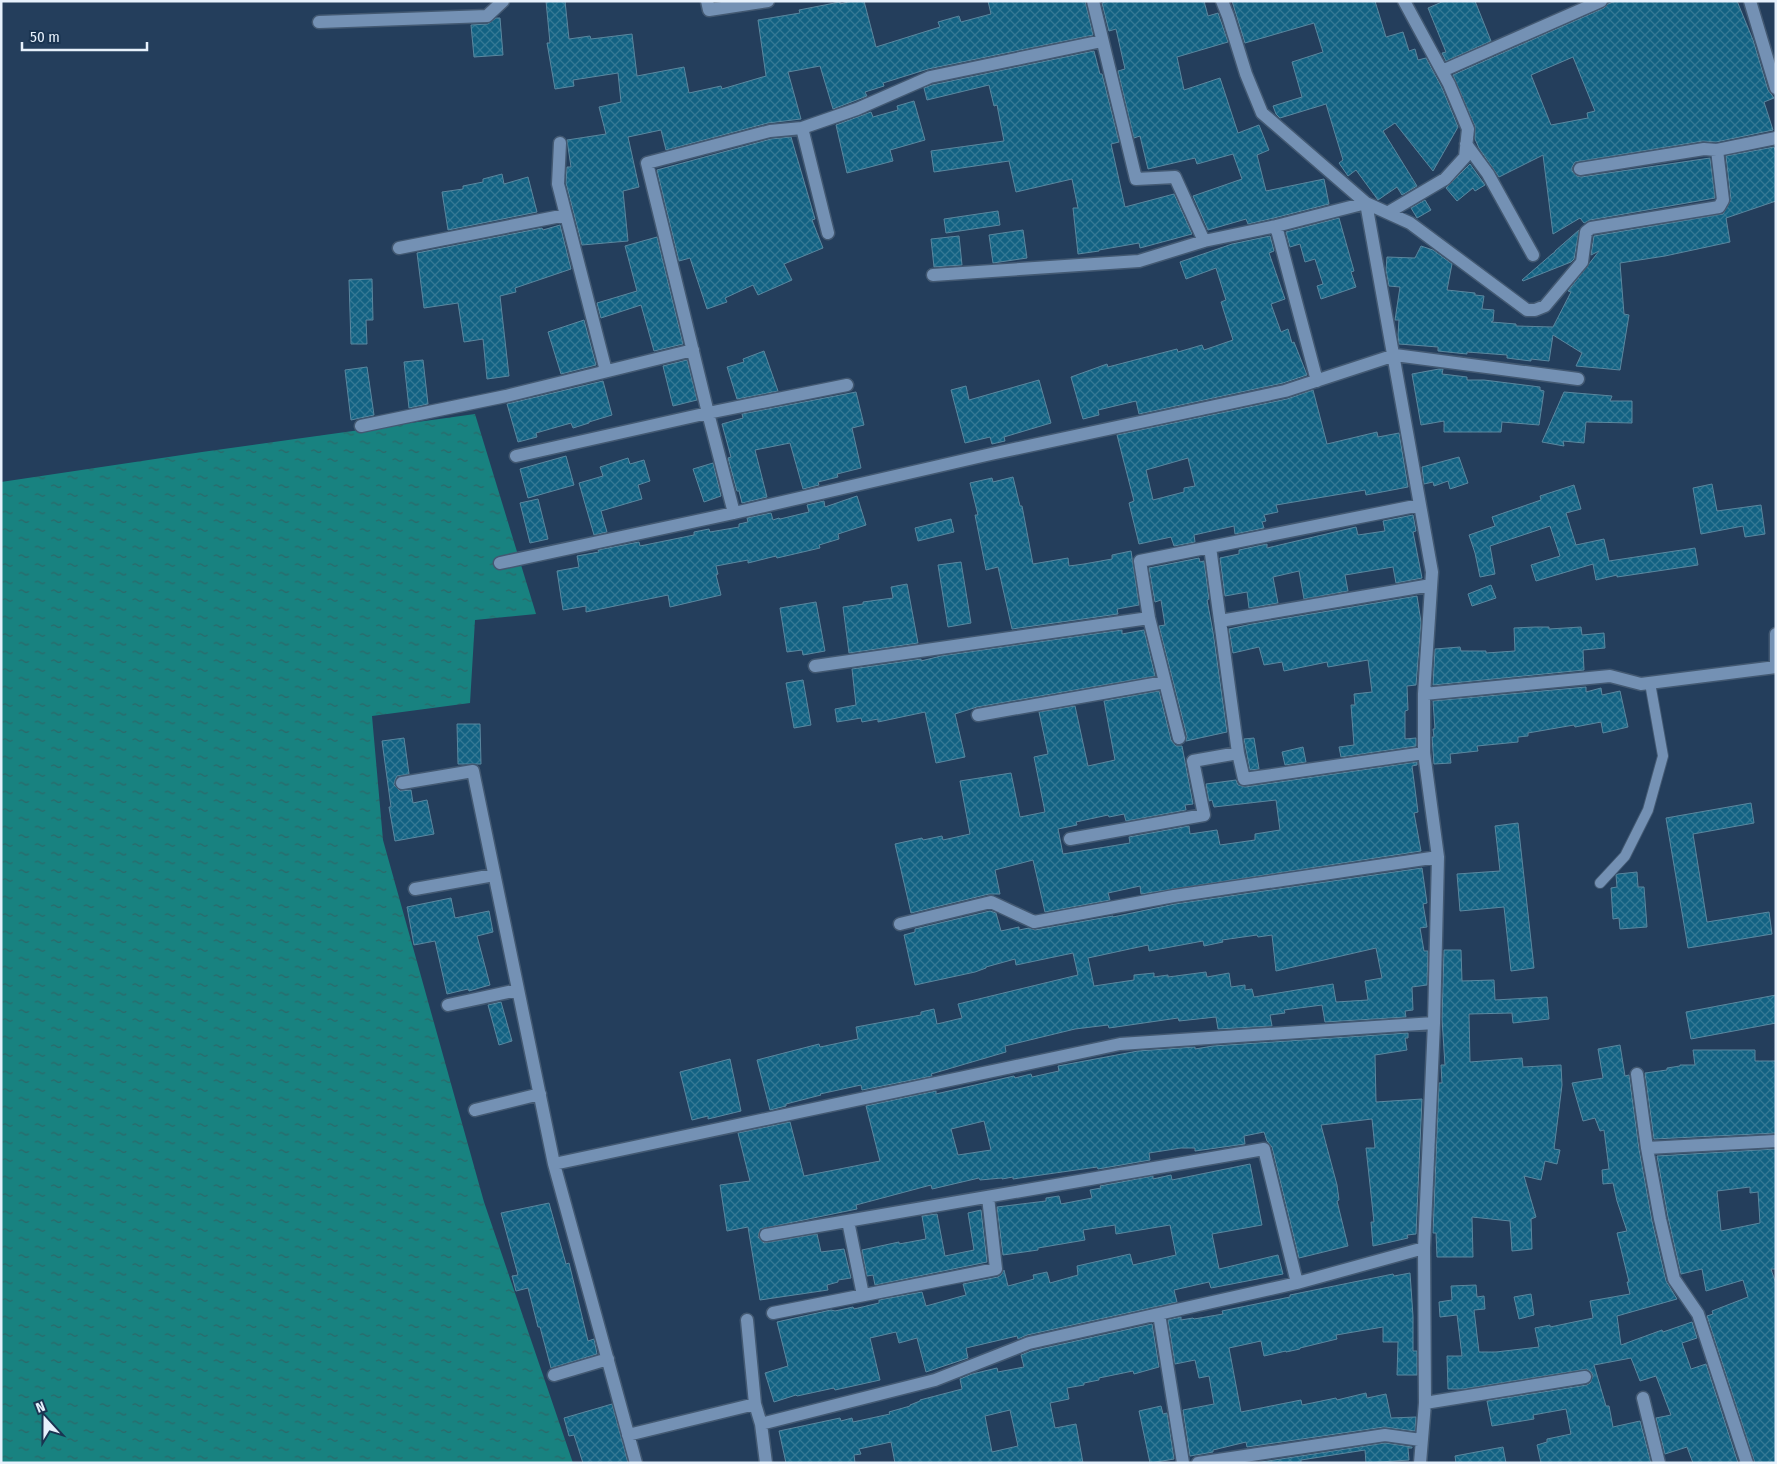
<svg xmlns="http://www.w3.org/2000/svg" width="1777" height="1464" font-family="'Fira Sans Condensed',sans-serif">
<defs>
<pattern id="water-ripples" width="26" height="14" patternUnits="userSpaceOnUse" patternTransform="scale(1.25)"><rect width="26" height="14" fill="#188280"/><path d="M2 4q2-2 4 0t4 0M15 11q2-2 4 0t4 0" fill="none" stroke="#2c6869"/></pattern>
<pattern id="building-cross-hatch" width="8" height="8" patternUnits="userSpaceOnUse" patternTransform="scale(1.25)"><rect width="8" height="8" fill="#136283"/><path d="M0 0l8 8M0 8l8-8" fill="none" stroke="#357995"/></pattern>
</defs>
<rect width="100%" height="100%" fill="#243e5c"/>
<!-- water -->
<path fill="url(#water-ripples)" d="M475 414 536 614 475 620 470 703 372 716 383 840 484 1202 573 1463H1V482L202 452Z"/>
<!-- building -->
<path fill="url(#building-cross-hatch)" stroke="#5a879f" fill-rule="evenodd" d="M546 1H565L569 39 590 36 591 39 632 34 637 76 684 67 689 93 721 86 722 89 766 76 758 20 800 13 799 10 840 2V4L853 1H864L876 47 940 27 938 22 959 16 961 22 991 14 988 1H1085L1093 35 928 69 883 83 884 86 865 92 867 96 833 109 820 66 788 72 801 119 768 123 666 150 661 130 628 137 639 187 623 191 628 241 582 245 566 183 567 167H571L567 140 606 134 599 107 621 102 618 73 573 80 574 86 555 89 547 43H550Z
M1108 1H1204L1208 16 1218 13 1228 42 1177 57 1184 90 1220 78 1238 133 1259 125 1269 150 1257 155 1266 191 1324 179 1329 204 1274 218 1248 224 1246 219 1208 230 1193 196 1242 179 1233 154 1197 164 1195 158 1148 169 1140 136 1134 138 1118 71 1125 69 1116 29 1109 31 1102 3Z
M1232 1H1375L1386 37 1403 32 1409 51 1415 49 1418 60 1426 58 1442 88 1458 127 1433 171 1395 123 1383 131 1417 186 1402 195 1397 187 1378 200 1356 170 1348 176 1339 163 1343 160 1326 104 1280 118 1276 114 1273 106 1302 97 1292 62 1323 52 1314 23 1245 43Z
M1444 1H1475L1491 41 1446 61 1442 53 1446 52 1428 8Z
M1616 1H1737L1753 40 1768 90 1774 98 1764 102 1773 130 1716 142 1703 141 1575 162 1572 167V171L1577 176 1581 177 1710 158 1715 198 1590 220 1584 223 1580 218 1553 234 1543 155 1499 177 1479 148 1475 139V126L1453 75 1604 8 1608 4ZM1573 57 1595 111 1587 113 1588 118 1551 125 1531 75Z
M496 18H500L503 55 474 57 471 25 488 24Z
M1094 51 1100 74H1102L1119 142 1111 144 1125 207 1174 194 1192 234 1140 248 1139 243 1099 250V251L1078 254 1073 208H1078L1072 179 1016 192 1009 161 934 172 931 151 1004 141 997 105 994 106 989 85 927 100 924 88 932 85Z
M914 101 925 140 890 150 893 161 847 173 836 125 871 112 873 117 898 110 897 106Z
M791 137 815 219 812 220 823 248 784 264 792 280 758 295 753 285 725 298 727 302 707 309 690 258 679 261 657 170 771 139Z
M1774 147 1776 153V201L1726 218 1730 242 1665 256 1620 263 1624 314 1629 315 1620 370 1576 366 1582 353 1553 335 1549 361 1531 359V361L1507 358V355L1467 352V354L1438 351V347L1399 344 1398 335 1399 320H1395L1400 287 1389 286 1386 270 1387 257 1415 258 1421 246 1433 250 1452 264 1447 290 1475 293V295L1484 296 1482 309 1494 310 1493 321 1491 322 1516 324V326L1553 327 1571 292 1568 291 1599 251 1591 255 1594 236 1723 214 1731 200 1726 156Z
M1470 164 1485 185 1475 191 1473 188 1457 201 1446 188Z
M502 174 504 184 528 177 537 212 448 230 442 192 463 189V186L483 182V179Z
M1425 200 1431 210 1417 218 1411 208Z
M998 211 1000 225 946 233 944 219Z
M1339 218 1354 271 1351 272 1356 287 1321 299 1317 286 1323 284 1315 259 1305 262 1300 244 1290 247 1286 232Z
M560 225 571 269 515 288 516 292 500 296 509 376 487 379 483 339 464 342 458 303 424 308 417 253 542 228 543 230Z
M1023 230 1027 258 993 263 989 235Z
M1579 230 1574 259 1571 262 1523 281 1522 280 1552 254 1555 252V251Z
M959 236 962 265 934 267 931 239Z
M1270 236 1274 251 1269 253 1285 299 1271 304 1281 332 1288 329 1292 343 1294 342 1307 375 1283 383 1139 414 1136 401 1098 410 1099 415 1083 419 1071 377 1107 364 1108 367 1177 349 1178 352 1202 345 1204 350 1233 340 1221 302 1226 300 1216 268 1186 279 1180 262 1232 244Z
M657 237 683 344 654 351 641 305 601 318 597 303 637 291 625 246Z
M372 279 373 320H366L367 344H351L349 280Z
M584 320 596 365 561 374 548 332Z
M764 351 778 391 737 399 727 367 744 362 743 359Z
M423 360 428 404 409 408 404 362Z
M687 360 697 400 673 406 663 366Z
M367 367 374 415 351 420 345 370Z
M1439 369H1443L1442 374 1467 377V380H1484L1540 387V390L1544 391 1539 425 1502 422 1501 432H1444V421L1421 425 1412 374Z
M1039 380 1051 423 1004 437 1005 441 992 444 990 437 965 443 951 390 966 386 969 400Z
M603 381 612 415 589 422V423L573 428 571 423 536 433 537 437 518 442 507 404Z
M1313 390 1327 444 1377 432 1378 437 1399 433 1408 487 1366 495 1365 490 1276 505 1278 512 1264 515 1266 521 1262 522 1264 528 1235 534 1234 526 1194 535 1195 542 1174 546 1171 537 1139 544 1129 503 1134 501 1117 435 1287 399ZM1188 458 1195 486 1184 488V492L1153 500 1146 470Z
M856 392 864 425 852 428 861 468 837 474 838 477 818 482 819 485 803 489 790 443 755 450 767 497 742 503 739 491H737L728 458 731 457 722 424 743 418 742 414Z
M1564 392 1612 396 1610 401H1632V423L1586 422 1584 443 1563 441 1564 446 1542 442Z
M566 456 574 485 528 498 520 469Z
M1459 457 1468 483 1450 489 1448 481 1434 486 1433 482 1424 484 1422 467Z
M628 458 630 464 644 460 650 481 638 485 642 499 601 511 607 532 594 535 579 483 603 476 600 467Z
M713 463 721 496 704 502 693 469Z
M1013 477 1020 506H1022L1033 564 1068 558 1069 566 1084 564 1112 559V555L1131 551 1139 605 1117 609 1118 614 1012 629 998 567 986 570 975 515H978L970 483 992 478 993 482Z
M1712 484 1717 511 1761 505 1765 534 1745 537 1743 526 1701 534 1693 488Z
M1574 485 1581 509 1566 513 1576 545 1604 539 1609 561 1695 548 1698 565 1617 577V575L1596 580 1593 564 1536 581 1531 565 1560 556 1550 526 1490 546 1495 574 1480 577 1475 553 1469 535 1495 526 1492 517 1541 500 1540 496Z
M857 496 866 525 838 534 839 539 819 545 820 548 777 558 776 556 748 563V560L716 566 718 574 716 575 721 595 670 607 668 595 586 612V606L563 610 557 571 579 567 577 556 599 552 598 550 639 542 640 546 694 535V532L709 529 710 532 739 527V524L748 522 747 518 771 513 773 520 779 518 780 519 809 512 807 505 824 501 825 507Z
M538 499 548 539 530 543 520 503Z
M1413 515 1416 531 1413 532 1422 578 1396 583 1393 567 1345 575 1348 591 1304 599 1299 571 1273 577 1278 603 1249 608 1247 592 1225 596 1220 558 1239 554V550L1267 544V548L1356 527 1358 535 1385 531 1383 521Z
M951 519 954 532 918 541 915 528Z
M1199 558 1200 562 1204 561 1209 599 1207 600 1213 632 1227 732 1186 741 1187 736 1159 626 1165 625 1161 600 1155 602 1149 568Z
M961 562 971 623 948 627 938 565Z
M907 584 918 643 849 653 843 607 863 604V602L893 598 891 587Z
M1491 585 1496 598 1472 606 1468 594Z
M1417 596 1421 622 1416 685 1407 686 1408 710 1405 711V739L1416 738V746L1341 757 1339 747 1354 745 1351 705H1355L1354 694 1372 692 1368 660 1328 667 1327 662 1284 671 1282 662 1264 665 1259 647 1233 653 1229 629 1252 624Z
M816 602 825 651 803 655 802 650 787 652 780 608Z
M1535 627H1549V629L1581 627 1582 635 1604 633 1605 648 1583 650 1584 670 1433 685 1435 649 1460 647 1461 651H1486V653L1515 651 1514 628Z
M1122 630V634L1144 630 1155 676 977 707 955 714 965 757 936 763 925 712 878 722V719L862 722 861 718 837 722 835 709 856 705 852 669 921 659V661L941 656Z
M803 680 811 725 794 728 786 683Z
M1586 687V692L1601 688 1602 695 1620 691 1628 727 1603 733 1601 722 1575 727 1574 725 1528 733V736L1518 737V742L1477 746 1478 751 1450 754 1451 763 1434 764 1432 737H1434L1433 729H1435L1433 701Z
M1159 691 1171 740 1176 746H1182L1193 804 1185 805 1186 810 1126 821 1124 814 1109 817 1108 815 1076 822 1077 825 1058 829 1063 854 1130 843 1129 837 1189 826 1190 834 1217 830 1220 845 1255 840V834L1280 830 1276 800 1214 807 1212 800 1209 801 1206 784 1236 780 1238 785 1245 787 1417 762V765L1412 766 1418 812 1414 813 1421 851 1141 894 1140 886 1108 893 1110 900 1045 912 1033 860 995 870 1000 894H989L911 913 895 844 922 838 923 840 942 836 943 840 970 834 960 781 1011 773 1020 817 1045 812 1034 757 1048 754 1039 712 1075 706 1088 766 1115 760 1104 701Z
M457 724H480L481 764H458Z
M404 738 409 774 397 776 395 780 394 785 400 791 411 790 413 803 427 800 434 834 395 841 389 807H391L382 741Z
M1254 738 1259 769 1250 770 1244 739Z
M1303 747 1306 762 1285 765 1282 752Z
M1751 803 1754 823 1693 834 1707 922 1769 912 1772 934 1688 948 1666 818Z
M1518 823 1534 968 1511 971 1504 907 1460 911 1457 874 1500 871 1495 826Z
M1422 868 1427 903 1423 904 1427 927 1420 928 1424 951H1428L1427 985 1412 987 1413 1010 1405 1011 1406 1017 1325 1022 1322 1005 1284 1010 1285 1013 1270 1015 1272 1026 1218 1029 1216 1017 1179 1021 1178 1018 1109 1028 1108 1025 1075 1029 1005 1046 1006 1052 931 1074 932 1076 862 1090 861 1085 820 1094 821 1095 786 1104V1106L770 1110 757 1060 819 1044 820 1047 858 1039 856 1027 921 1015V1012L934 1009 937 1024 962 1018 958 1004 1078 975 1073 953 1016 965 1015 959 986 967V968L975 972 915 985 904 935 915 932V929L990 911 996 913 1001 931 1019 927V930L1029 928 1035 930 1113 916V917L1175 904ZM1257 935 1258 937 1272 935 1276 971 1376 948 1382 978 1365 981 1368 1000 1336 1002 1333 984 1254 997 1252 989 1245 990V985L1231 987 1229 973 1207 977 1206 972 1168 977V975L1154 977V973L1134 975V980L1094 986 1088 958 1148 945 1149 951 1203 941 1204 946 1223 942 1222 940Z
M1637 872 1638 887H1644L1647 927 1620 929 1619 918 1613 919 1611 888 1617 887 1616 875 1618 874Z
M451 898 455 918 489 911 493 932 477 936 490 985 469 991 468 989 447 994 435 941 414 945 407 907Z
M1444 950H1461L1462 981 1494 980 1495 1000 1547 997 1549 1019 1513 1023 1512 1013 1469 1014 1470 1062 1522 1058 1523 1067 1561 1065 1562 1085 1554 1149 1560 1150 1557 1164 1545 1161 1541 1180 1524 1176 1536 1217 1531 1219 1532 1249 1512 1251 1510 1221 1472 1217 1473 1257H1437L1436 1233H1433L1439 1083H1442L1441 1065H1445L1442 1019Z
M1776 995V1023L1691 1039 1686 1012Z
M501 1002 512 1041 499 1045 488 1005Z
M1408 1033V1038H1405L1407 1050 1375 1055 1376 1102 1422 1099 1416 1234 1407 1235 1408 1238 1373 1246 1371 1222H1374L1366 1148H1375L1372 1119 1321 1125 1337 1185 1339 1200 1337 1201 1348 1246 1299 1258 1272 1147 1267 1141 1264 1132 1244 1136 1245 1144 1195 1151V1148H1181L1149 1153 1150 1160 1098 1169 1097 1167 1013 1179V1177L1002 1179V1178L980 1180 979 1178 932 1189 931 1185 856 1205 857 1209 760 1229 758 1237 764 1243 817 1234 821 1252 844 1249 851 1278 838 1280V1282L827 1285 828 1290 760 1300 748 1227 727 1231 720 1185 750 1181 738 1133 790 1122 804 1176 880 1161 866 1106 936 1091V1094L1014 1076 1015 1078 1031 1074 1032 1077 1059 1071 1058 1066 1138 1051 1195 1047V1049L1213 1046ZM984 1121 991 1150 958 1155 951 1129Z
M1620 1045 1625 1076 1629 1075 1639 1149 1652 1221 1666 1281 1677 1299 1617 1316 1621 1345 1662 1330 1663 1332 1692 1322 1697 1338 1682 1343 1691 1369 1706 1364 1738 1463H1693L1687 1447 1665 1454 1656 1418 1671 1415 1656 1376 1640 1381 1631 1358 1594 1365 1606 1406H1609L1613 1427 1640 1421 1651 1463H1541L1537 1445 1547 1442V1439L1571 1434 1566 1409 1533 1415 1534 1419 1492 1426 1487 1401 1587 1385 1590 1383 1593 1376 1591 1372 1587 1369 1463 1389H1448L1447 1356H1462L1457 1315 1440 1317 1439 1302 1452 1300 1451 1286 1476 1285 1477 1297 1484 1296 1485 1309 1474 1310 1479 1352H1496L1539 1347 1535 1328 1550 1325V1327L1593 1318 1590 1301 1630 1294 1627 1282H1629L1617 1233 1627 1231 1617 1201 1613 1183 1603 1184 1602 1170 1609 1169 1604 1130 1600 1131 1595 1118 1583 1121 1572 1083 1603 1078 1598 1049Z
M1693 1050H1755V1061H1776V1133L1654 1139 1645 1073 1667 1070V1068L1680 1066V1065H1695Z
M730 1059 741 1111 708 1119V1116L692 1120 680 1072Z
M1776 1149V1269H1771L1776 1284V1463H1755L1707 1316 1713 1314 1712 1311 1748 1297 1743 1280 1706 1291 1702 1269 1681 1274 1668 1217 1657 1156ZM1750 1187V1193L1758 1192 1760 1223 1721 1231 1717 1191Z
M1250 1164 1262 1225 1212 1234 1219 1269 1278 1255 1283 1274 1211 1288 1209 1282 1174 1290 1177 1302 1027 1335 1018 1339 1017 1336 966 1348 968 1358 926 1372 917 1338 899 1343 896 1332 870 1338 880 1380 835 1390 834 1388 797 1396 796 1395 774 1402 765 1373 788 1366 777 1322 831 1310 835 1311 853 1307 854 1309 879 1303V1300L922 1292 926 1306 966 1295 963 1284 998 1277 1001 1275 1004 1270 1008 1286 1034 1279 1033 1275 1047 1272 1050 1283 1078 1275 1077 1266 1130 1254 1133 1265 1176 1255 1170 1225 1116 1234 1115 1225 1083 1230 1085 1240 1038 1248V1250L1003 1255 997 1207 1046 1201V1198L1059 1196 1061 1204 1092 1198 1090 1190 1101 1188 1100 1186 1153 1176V1179L1171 1175 1172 1180Z
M549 1203 566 1264 569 1263 588 1341 594 1339 597 1354 551 1368 540 1327H538L528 1288 516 1291 512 1276 518 1275 501 1213Z
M981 1210 987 1262 875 1285 873 1275 867 1276 862 1250 899 1242V1244L926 1239 922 1216 937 1214 945 1256 974 1250 968 1213Z
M1410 1273 1413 1316V1351H1417V1375H1397L1398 1342H1383V1327L1336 1335 1337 1339 1300 1348V1349L1286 1352V1351L1264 1356 1261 1341 1229 1348 1241 1412 1301 1400 1302 1405 1336 1398 1337 1400 1366 1393 1367 1398 1386 1394 1391 1418 1416 1417 1415 1431 1384 1427 1247 1447 1246 1442 1213 1450V1452L1190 1456 1183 1410 1214 1404 1209 1376 1199 1378 1195 1360 1175 1364 1168 1320 1181 1317V1320L1193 1318 1194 1319 1223 1314 1222 1311 1290 1297V1295L1393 1274 1394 1276Z
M1531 1294 1534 1315 1519 1319 1514 1297Z
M1152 1324 1159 1367 1134 1374 1133 1371 1099 1378V1380L1084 1383V1385L1067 1388 1069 1399 1050 1403 1055 1428 1076 1424 1083 1463H895L891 1442 859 1449 861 1454 854 1455 855 1463H786L779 1431 840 1418 841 1421 852 1418 853 1422 890 1414 889 1412 910 1406V1405L920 1401V1400L962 1389 960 1379 972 1374 997 1368 998 1372 1024 1367 1021 1355 1031 1351ZM1010 1410 1018 1446 992 1452 985 1416Z
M612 1404 628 1463H583L574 1435 569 1436 564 1418Z
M1161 1406 1163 1414 1167 1413 1174 1459 1150 1463 1139 1411Z
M1385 1443 1412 1447V1448H1408L1409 1460 1366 1463 1365 1450 1301 1460V1463H1255Z
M1503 1447 1506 1463H1456L1455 1456Z"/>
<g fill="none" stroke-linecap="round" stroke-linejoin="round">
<!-- lane casing -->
<g stroke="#435972" stroke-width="12">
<path id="lane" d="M1600 883 1625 856 1648 810 1663 756 1650 683"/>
</g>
<!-- street casing -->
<g stroke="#435972" stroke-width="15">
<path id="street" d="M707 1 709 10 768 1
M1093 1 1136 179 1175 177 1204 241
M1222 1 1228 16 1246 74 1262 113 1366 203 1410 223 1527 310H1535L1545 306 1582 262 1586 232 1591 228 1719 207 1723 200 1717 150
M1750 1 1776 88
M319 22 487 16 503 1
M1442 71 1601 1
M560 143 558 184 606 371
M1466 144 1488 174 1533 255
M1580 169 1704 149 1717 150 1776 138
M1366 203 1432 572 1424 694V753L1438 857 1434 1023 1424 1248 1425 1403 1420 1463
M1389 212 1445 179 1465 157 1468 129 1449 84 1404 1
M1276 226 1317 381
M828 233 802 128 857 109 930 77 1102 41
M399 248 566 215
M933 275 1139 261 1204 241 1276 226 1366 203
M361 426 506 396 693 350
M516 456 708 413 847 385
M734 513 708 413 647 163 770 131 802 128
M1210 547 1238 753 1244 779 1424 753
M500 563 734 513 991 454 1285 391 1395 355 1578 379
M1220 621 1431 585
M815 666 1149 618
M1424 694 1610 676 1641 684 1776 667V634
M978 715 1165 682
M1179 738 1149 618 1140 561 1420 505
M402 783 473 771 554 1164 636 1463
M1070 839 1204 815 1193 761 1238 753
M415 889 494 875
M900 924 991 902 1034 922 1174 896 1438 857
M448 1005 518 990
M1637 1074 1647 1148 1660 1219 1674 1279 1698 1314 1747 1463
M475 1110 540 1094
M1647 1148 1776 1141
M554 1164 1120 1044 1434 1023
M848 1221 863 1295
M766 1235 1264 1149 1297 1283
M773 1313 996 1269 988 1197
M1159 1314 1183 1463
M747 1320 755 1404 761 1424 766 1463
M554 1375 608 1359
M1643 1398 1659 1463
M1425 1403 1585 1377
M761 1424 935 1380 1029 1343 1297 1283 1424 1248
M628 1435 755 1404
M1198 1463 1385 1435 1421 1440"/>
</g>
<!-- lane -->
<use href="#lane" stroke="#7491b4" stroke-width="10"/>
<!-- street -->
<use href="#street" stroke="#7491b4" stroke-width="12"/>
</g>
<!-- border -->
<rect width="1777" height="1464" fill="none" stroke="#e7f1fc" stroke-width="5"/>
<!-- north arrow -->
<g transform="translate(45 1419) rotate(339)" stroke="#1a3451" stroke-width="4" paint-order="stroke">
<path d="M0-4L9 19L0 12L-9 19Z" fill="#e7f1fc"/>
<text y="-8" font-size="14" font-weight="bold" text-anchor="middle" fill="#e7f1fc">N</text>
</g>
<!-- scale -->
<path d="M22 42v8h125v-8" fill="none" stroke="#e7f1fc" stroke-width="2.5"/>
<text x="30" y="42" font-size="15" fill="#e7f1fc" stroke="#1a3451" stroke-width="4" paint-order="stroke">50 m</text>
</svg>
